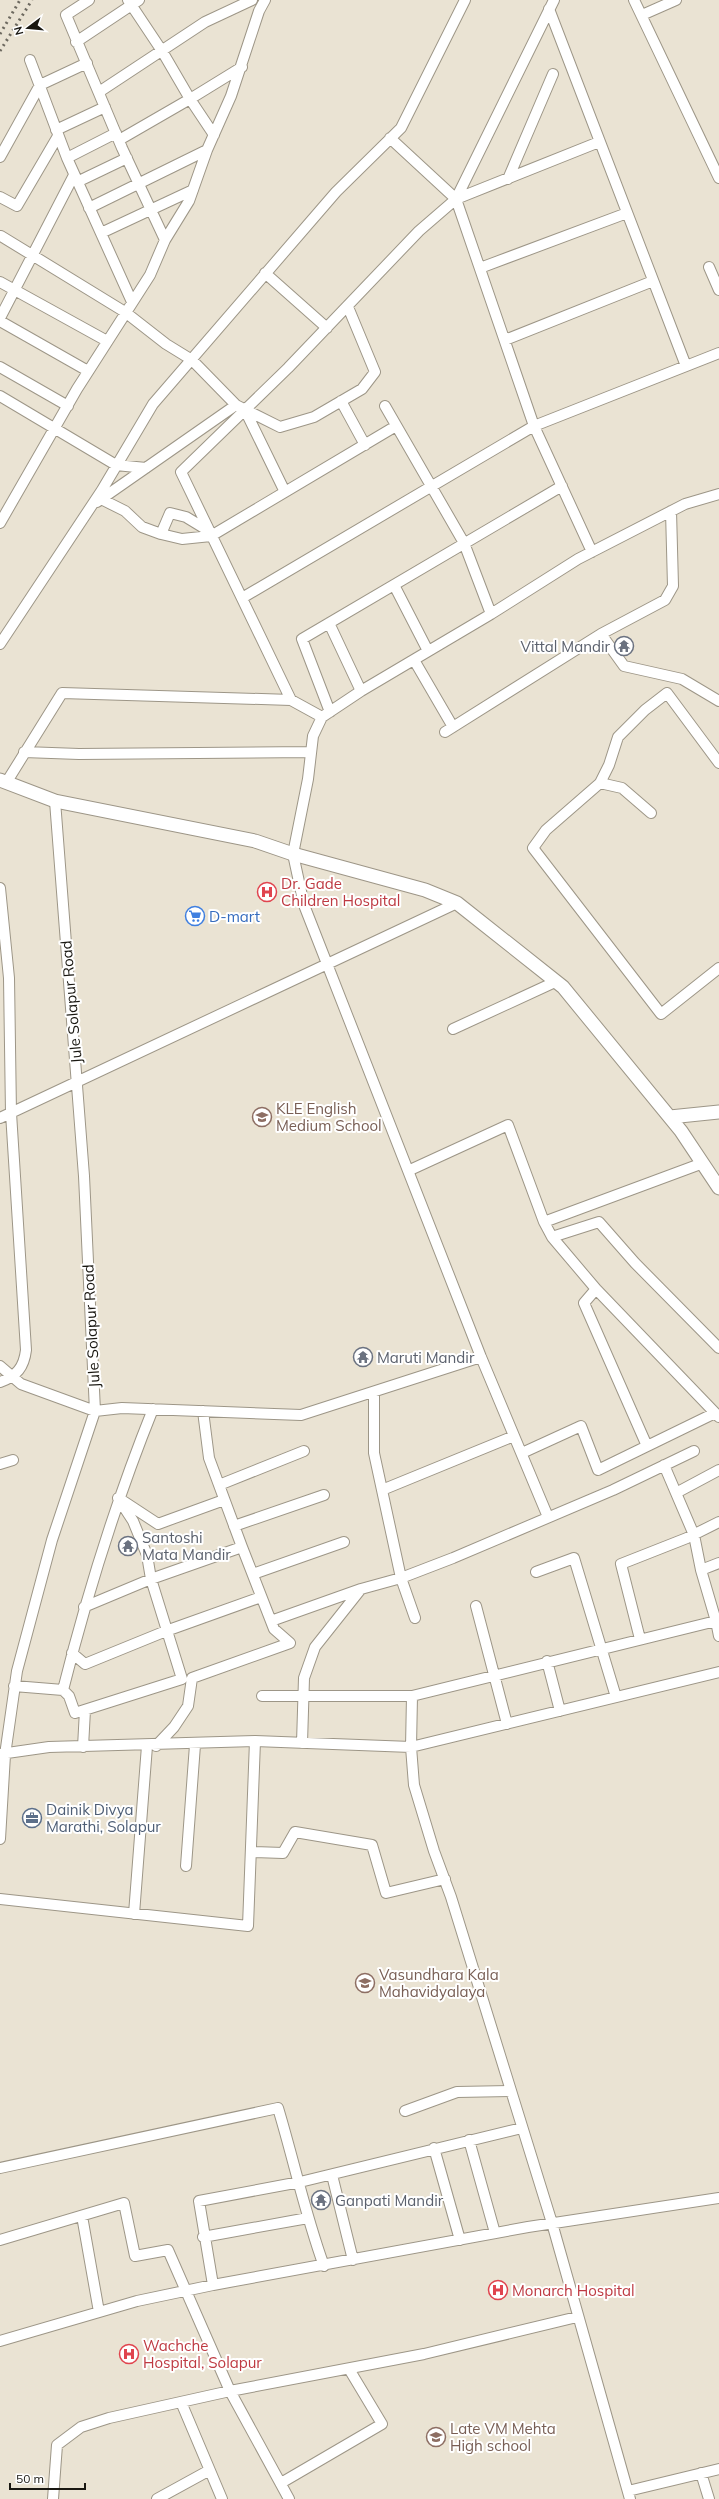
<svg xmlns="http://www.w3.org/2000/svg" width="719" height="2499" font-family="Mulish,sans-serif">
<rect width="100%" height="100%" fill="#eae3d3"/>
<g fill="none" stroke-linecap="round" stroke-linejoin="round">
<!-- street casing -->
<g stroke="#9d9687" stroke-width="12">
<path id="street" d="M89 0 66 15 122 148 165 240
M128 0 162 51 190 99 242 67
M554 0 456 199 534 426 592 552
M634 0 719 178
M549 9 686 366
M642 15 676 0
M76 42 139 0
M30 60 67 158 132 302
M99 92 205 22 252 0
M56 130 105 107
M119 140 190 99 214 135
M0 157 40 85 87 63
M67 158 116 133
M508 179 553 74
M77 182 127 158
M0 197 17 206 58 136
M456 199 599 142
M89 208 207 150
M101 233 193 190
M1 236 125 312 166 344 192 360 236 405
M709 267 719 290
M480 268 627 213
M265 273 327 328
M0 282 107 341
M0 318 74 175
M0 321 88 371
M505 340 653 281
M0 367 68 406
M0 396 116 465 146 468
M341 401 365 445
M385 406 464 543 491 614
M245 410 285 492
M101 499 125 511 142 527 161 534 182 539 211 536 396 426
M97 502 236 405 280 427 314 417 362 389 375 372 348 307
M0 523 77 389 150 275 165 240 189 201 207 150 231 96 259 11 265 0
M161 534 170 513 186 517 209 531
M394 585 428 651
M242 598 534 426 719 353
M329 623 361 691
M601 634 624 666 682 679 719 701
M0 644 102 490 153 404 336 192 401 128 465 0
M414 660 453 727
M291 700 181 472 288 368 419 231 456 199 390 138
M330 712 302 639 562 486
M445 732 601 634 665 600 673 586 671 511
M24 752 79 754 311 752
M719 763 667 693 645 710 618 737 609 765 600 783 546 830 533 848 661 1014 719 968
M6 783 62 693 291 700 322 717
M600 783 622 788 651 813
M0 888 9 978 11 1113 26 1350C24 1367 17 1376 0 1382
M453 1029 555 982
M0 1118 457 903
M410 1170 508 1125 544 1222 552 1237 596 1289 719 1417
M544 1222 703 1163
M552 1237 599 1222 635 1263 719 1348
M596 1289 584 1303 647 1446
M0 1366 21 1384 95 1411 122 1408 301 1415 481 1357
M374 1392V1453L401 1578 415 1618
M522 1453 581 1426 598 1470 715 1413
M0 1464 13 1460
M664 1465 694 1535 701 1570 719 1563
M219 1485 304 1451
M382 1490 514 1436
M676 1493 719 1470
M123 1501 158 1524 224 1500
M548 1517 481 1357 304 905 293 854 308 779 313 736 322 717 361 691 491 614 578 559 685 504 719 494
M234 1526 324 1495
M701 1570 716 1621
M536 1572 574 1558 616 1697
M253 1574 344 1542
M476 1606 507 1724
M84 1607 151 1579 242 1547
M271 1621 361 1589
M640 1639 621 1564 687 1538 719 1522
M72 1653 85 1664 166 1631 261 1597
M547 1661 560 1711
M14 1686 63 1690C87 1594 116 1501 153 1409
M63 1690 69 1696 75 1713 182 1679 151 1579 147 1555 133 1521 118 1498
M262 1696H412L411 1747 719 1672
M412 1696 716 1621 719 1636
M302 1743 304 1678 315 1647 361 1589 401 1578 453 1558 613 1490 694 1451
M156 1746 174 1727 188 1706 192 1678 290 1643 274 1629 242 1547 209 1458 203 1411
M83 1747 85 1710
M0 1754 49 1747 255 1741 411 1747 414 1785 434 1851 451 1897 552 2223 630 2499
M0 1839 5 1755 17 1671 52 1540 95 1411 84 1176 55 801
M251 1852 283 1853 295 1832 372 1845 386 1893 445 1879
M186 1866 195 1745
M0 1899 248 1926 255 1741
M134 1914 147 1746
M405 2111 457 2092 511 2091
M469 2140 495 2233
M434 2148 460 2240
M0 2168 278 2108C294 2161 305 2214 324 2266
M332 2175 353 2260
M82 2216 99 2312
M203 2237 308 2218
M0 2240 124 2203 135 2256 168 2250 230 2391 289 2499
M213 2285 199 2201 300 2182 522 2128
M0 2341 137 2301 213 2285 528 2227 719 2198
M181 2402 222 2499
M701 2473 709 2499
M281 2483 382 2424 349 2369
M628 2491 719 2469
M53 2499 57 2445 81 2427 109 2418 230 2391 424 2354 577 2317
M157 2499 208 2471"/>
</g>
<!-- secondary casing -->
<g stroke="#9d9687" stroke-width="15">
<path id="secondary" d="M0 780 55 801 255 841 293 854 425 890 457 903 563 987 681 1131 719 1188
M670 1117 719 1112"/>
</g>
<!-- street -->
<use href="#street" stroke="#fff" stroke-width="10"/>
<!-- secondary -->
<use href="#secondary" stroke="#fff" stroke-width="13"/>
<!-- rail -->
<path stroke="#6d695f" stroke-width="3" stroke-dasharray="2 4" stroke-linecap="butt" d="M0 34 20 0
M0 51 32 0"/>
</g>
<!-- icons -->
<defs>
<g id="temple-ring" transform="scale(1)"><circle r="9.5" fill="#fff" stroke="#6b7280" stroke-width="1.5"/><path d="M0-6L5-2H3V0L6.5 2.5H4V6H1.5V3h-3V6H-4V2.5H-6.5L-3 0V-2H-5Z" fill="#6b7280"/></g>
<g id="hospital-ring" transform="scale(1)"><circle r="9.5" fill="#fff" stroke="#e0444e" stroke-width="1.5"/><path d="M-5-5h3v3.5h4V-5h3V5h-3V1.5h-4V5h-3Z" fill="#e0444e"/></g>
<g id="supermarket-ring" transform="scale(1)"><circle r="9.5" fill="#fff" stroke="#3f7fe0" stroke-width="1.5"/><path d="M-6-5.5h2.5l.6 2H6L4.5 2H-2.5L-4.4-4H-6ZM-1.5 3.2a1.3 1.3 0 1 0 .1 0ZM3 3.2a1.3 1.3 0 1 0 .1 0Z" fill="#3f7fe0"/></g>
<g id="university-ring" transform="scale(1)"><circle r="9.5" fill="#fff" stroke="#8d6e63" stroke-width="1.5"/><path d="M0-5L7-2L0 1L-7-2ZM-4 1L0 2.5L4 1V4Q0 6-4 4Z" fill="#8d6e63"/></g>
<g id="office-ring" transform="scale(1)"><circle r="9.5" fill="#fff" stroke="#5c6f8a" stroke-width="1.5"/><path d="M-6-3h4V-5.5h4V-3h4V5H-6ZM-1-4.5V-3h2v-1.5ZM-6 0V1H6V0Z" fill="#5c6f8a"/></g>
</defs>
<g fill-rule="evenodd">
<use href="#temple-ring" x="624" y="646"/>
<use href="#hospital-ring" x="267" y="892"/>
<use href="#supermarket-ring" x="195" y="916"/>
<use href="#university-ring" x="262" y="1117"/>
<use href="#temple-ring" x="363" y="1357"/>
<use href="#temple-ring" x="128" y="1546"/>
<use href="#office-ring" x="32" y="1818"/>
<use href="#university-ring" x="365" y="1983"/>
<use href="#temple-ring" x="321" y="2200"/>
<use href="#hospital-ring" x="498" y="2290"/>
<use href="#hospital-ring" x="129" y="2354"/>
<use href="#university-ring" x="436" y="2437"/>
</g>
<g text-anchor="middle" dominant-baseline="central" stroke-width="4" stroke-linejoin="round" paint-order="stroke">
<!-- worship labels -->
<g font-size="15" fill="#5b616d" stroke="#fff" text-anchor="start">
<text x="610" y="646" text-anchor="end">Vittal Mandir</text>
<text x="377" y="1357">Maruti Mandir</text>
<text x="142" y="1537">Santoshi<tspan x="142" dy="17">Mata Mandir</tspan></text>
<text x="335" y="2200">Ganpati Mandir</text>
</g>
<!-- health labels -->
<g font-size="15" fill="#be3a42" stroke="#fff" text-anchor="start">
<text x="281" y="883">Dr. Gade<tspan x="281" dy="17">Children Hospital</tspan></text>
<text x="512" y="2290">Monarch Hospital</text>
<text x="143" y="2345">Wachche<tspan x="143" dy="17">Hospital, Solapur</tspan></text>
</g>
<!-- shop labels -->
<g font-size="15" fill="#366cbe" stroke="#fff" text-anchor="start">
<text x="209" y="916">D-mart</text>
</g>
<!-- street labels -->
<g font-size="15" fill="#191711" stroke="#fff">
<text transform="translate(71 1002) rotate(-95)">Jule Solapur Road</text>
<text transform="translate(91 1326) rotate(-93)">Jule Solapur Road</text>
</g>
<!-- education labels -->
<g font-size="15" fill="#785e54" stroke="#fff" text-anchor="start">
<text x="276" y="1108">KLE English<tspan x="276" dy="17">Medium School</tspan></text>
<text x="379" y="1974">Vasundhara Kala<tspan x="379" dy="17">Mahavidyalaya</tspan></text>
<text x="450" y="2428">Late VM Mehta<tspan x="450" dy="17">High school</tspan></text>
</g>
<!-- service labels -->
<g font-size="15" fill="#4e5e75" stroke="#fff" text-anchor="start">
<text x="46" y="1809">Dainik Divya<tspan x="46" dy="17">Marathi, Solapur</tspan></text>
</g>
</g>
<!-- north arrow -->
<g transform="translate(28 28) rotate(254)" stroke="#ffffff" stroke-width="3" paint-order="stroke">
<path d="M0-3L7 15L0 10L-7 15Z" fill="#191711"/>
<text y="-6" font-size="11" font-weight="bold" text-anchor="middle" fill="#191711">N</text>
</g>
<!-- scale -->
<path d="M10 2483v6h75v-6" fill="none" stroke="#191711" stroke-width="2"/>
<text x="16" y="2483" font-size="12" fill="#191711" stroke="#ffffff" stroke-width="3" paint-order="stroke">50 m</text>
</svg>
